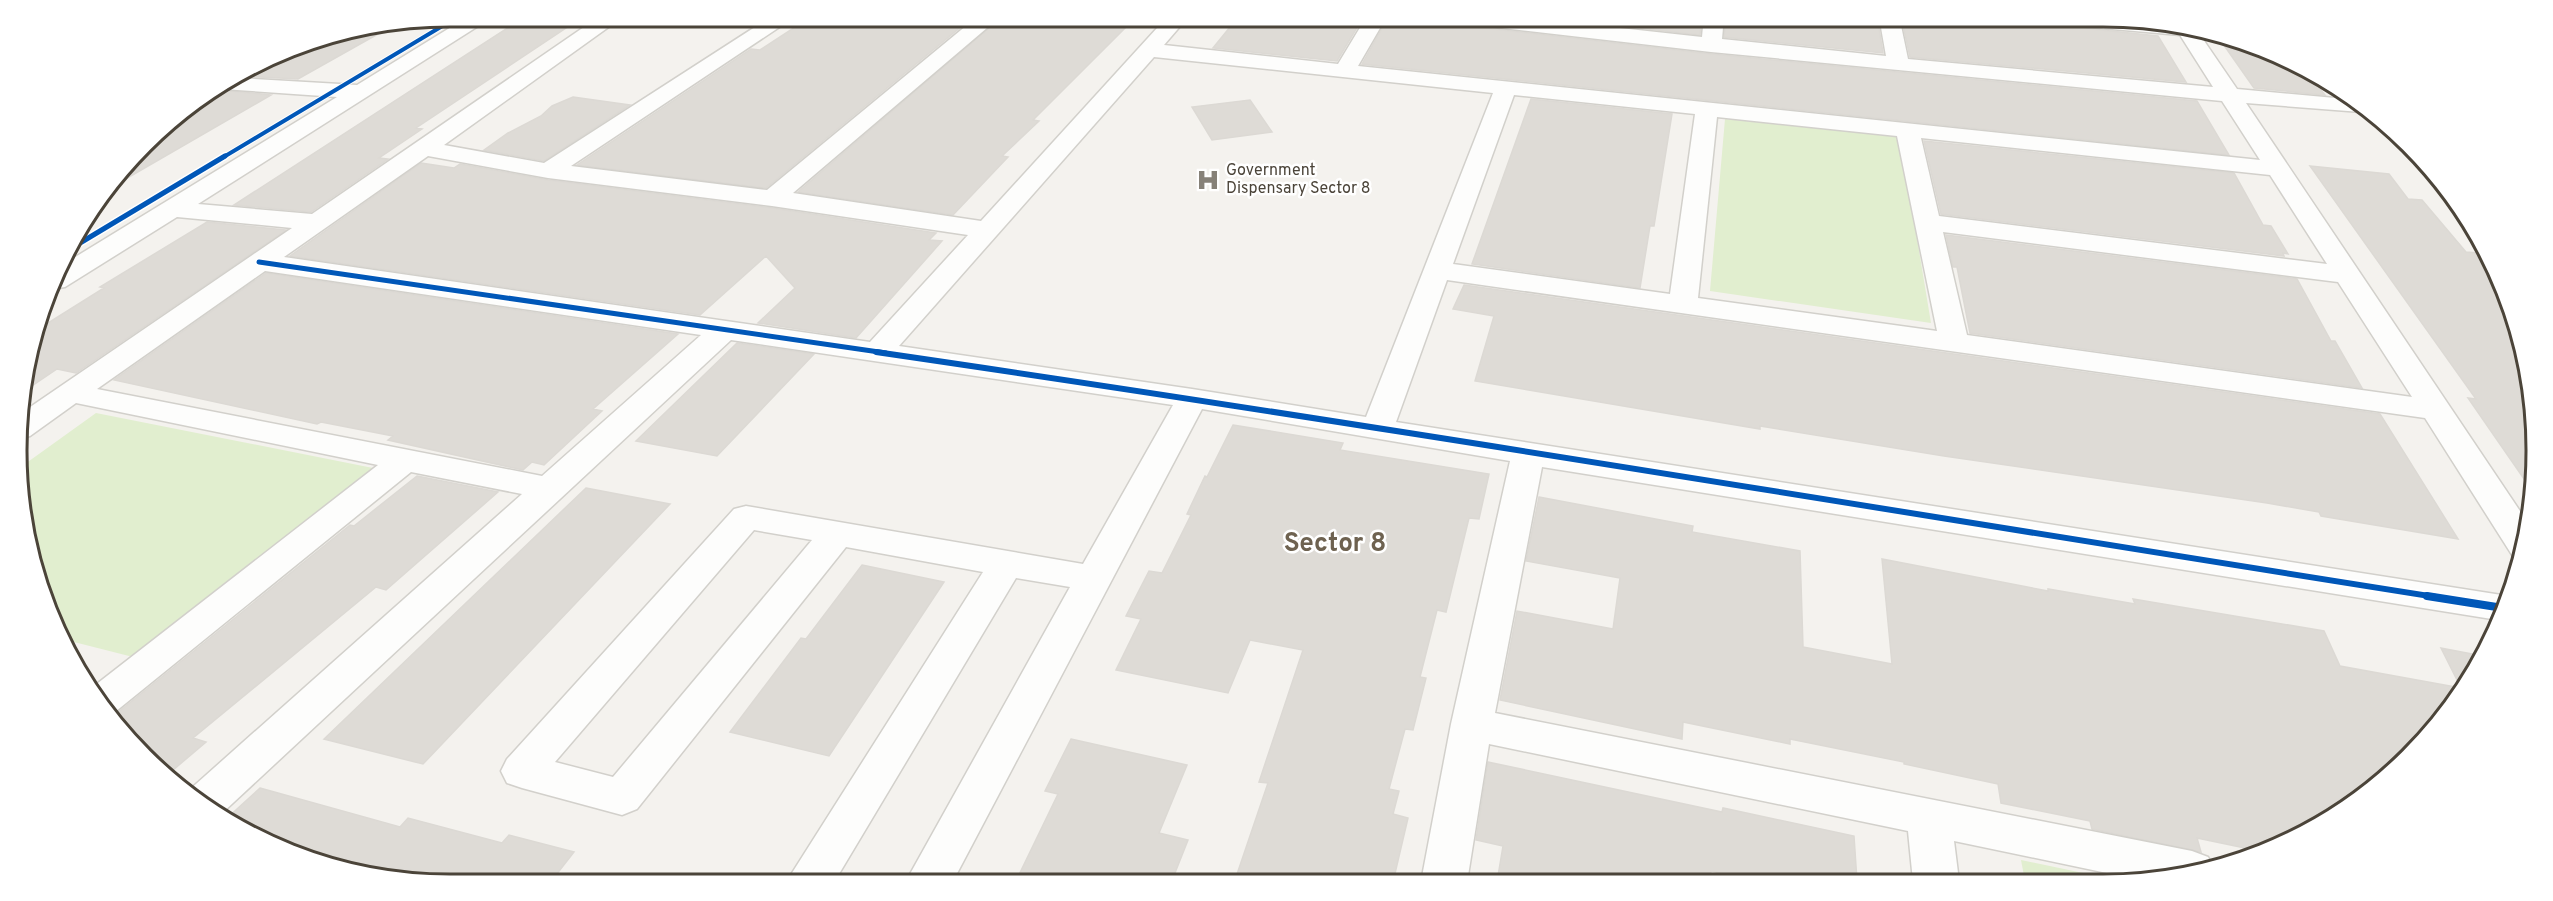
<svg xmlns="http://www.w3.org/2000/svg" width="2553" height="901" font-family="Overpass,sans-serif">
<rect width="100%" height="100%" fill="#f4f2ee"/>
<!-- green -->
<path fill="#e1eecf" d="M1725 119 1900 136 1931 323 1710 291Z
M96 413 373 468 133 657 66 640 31 562 17 479 18 469Z
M2021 860 2121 881H2025Z"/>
<!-- building -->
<path fill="#dedbd6" stroke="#dcd9d4" stroke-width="1.5" d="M526 16H584L416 128 422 129 379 158 388 159 311 212 234 205Z
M812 16H974L766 188 577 165 751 49 760 50Z
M1003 16H1028L1126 27 1033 120 1039 121 1002 156 1008 157 953 215 798 192Z
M1239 16H1364L1337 61 1213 48Z
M1389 16H1437L1449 24 1711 54 2197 101 2229 155 1362 64Z
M1535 16H1702L1700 35Z
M1726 16H1877L1883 53 1724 37Z
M1901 16H1969L2158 36 2186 82 1910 57Z
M401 21 298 79 242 76 290 48 366 25Z
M2214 31 2294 61 2303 67 2325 95 2254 88Z
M220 90 271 95 117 184 113 179 164 124Z
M573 97 630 105 544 161 484 150 508 133 541 116 552 106Z
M1531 99 1672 114 1654 226H1650L1640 288 1472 264Z
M1250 100 1272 132 1212 140 1192 107Z
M1924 141 2234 173 2263 225 2271 226 2288 254 2283 253 2284 256 1941 214Z
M421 163 454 168 460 164 548 180 772 208 936 233 929 240 942 241 856 338 758 323 795 288 766 256 700 315 290 256Z
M2310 166 2389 174 2408 199 2422 200 2466 252 2479 253 2497 274 2513 311 2533 394 2536 479 2533 492 2468 398 2476 399Z
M207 222 286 230 76 373 57 369 20 394 40 328 104 288 100 287Z
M1946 235 2297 279 2331 341H2335L2362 388 1970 333 1957 267H1953Z
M266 273 678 334 593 409 602 411 544 465 532 462 523 470 388 440 393 436 321 422 317 424 114 380Z
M1464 285 2380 414 2458 539 2321 516 2319 512 2267 503 1944 456 1760 426V429L1475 381 1494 316 1453 309Z
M737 343 814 354 717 456 636 441Z
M1233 425 1343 443 1340 450 1489 474 1479 519 1469 518 1446 612 1437 610 1420 677 1426 678 1413 730 1405 729 1389 789 1399 791 1393 814 1408 818 1393 882 1234 883 1268 783 1259 782 1303 650 1250 640 1228 693 1116 670 1141 619 1126 616 1149 571 1162 573 1191 515 1187 514 1205 476 1207 477Z
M417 476 498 492 386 590 376 587 193 738 206 742 166 776 143 757 111 718 350 525 354 526Z
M586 488 670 504 423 764 324 739Z
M1539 497 1693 526 1692 532 1800 551 1803 647 1892 664 1882 559 2048 591V589L2135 604 2133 599 2324 631 2340 666 2461 688 2441 648 2483 656 2478 668 2389 777 2294 840 2259 851 2197 838 2201 852 2092 829 2090 821 2001 803 1998 784 1904 764V762L1790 739V744L1683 722 1682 739 1500 700 1517 611 1613 629 1620 578 1526 561Z
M862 565 944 582 829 756 730 732 801 638 806 639Z
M1071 739 1187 765 1159 833 1188 840 1171 883H1015L1058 794 1045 791Z
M1488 762 1722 812 1723 808 1854 836 1857 881 1761 882 1711 871 1710 882H1497L1503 846 1476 840Z
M260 788 400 827 408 818 502 843 509 835 574 852 549 884 450 885 339 870 226 819Z"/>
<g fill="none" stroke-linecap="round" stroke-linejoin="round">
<!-- minor casing -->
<g stroke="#d2d0cb" stroke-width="3">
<path id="minor" d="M469 16H494L198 204 312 214 600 16H624L444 145 544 163 772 16H796L571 166 767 190 978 16H1001L793 193 981 221 1168 16H1189L1164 45 1338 64 1367 16H1387L1358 66 2260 160 2222 101 1711 52 1449 22 1439 16H1510L1702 37 1704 16H1724L1722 39 1886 56 1879 16H1899L1908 59 2213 87 2180 35 2033 22 2023 16H2102L2196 29 2237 89 2357 100 2374 113 2246 103 2528 523 2523 557 2512 555 2425 418 1447 280 1396 422 2508 596 2498 620 1542 467 1495 713 2192 851 2208 857 2212 865 2159 881H2145L1954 841 1959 881H1913L1908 831 1489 744 1467 882H1421L1451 724 1510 461 1202 409 952 883H905L1070 587 1016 578 833 884H785L983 572 846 547 637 809 622 815 522 788 507 783 501 771 507 759 734 509 746 506 1083 564 1173 405 731 340 219 816 209 811 187 792 522 494 411 472 110 716 89 690 378 465 76 403 30 436 19 439 20 414 292 228 177 217 65 287 52 289 59 267 337 97 222 89 239 78 357 85ZM1154 57 1493 93 1366 417 1192 389 899 346ZM1514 95 1695 114 1670 294 1453 264ZM1717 117 1897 136 1937 331 1698 298ZM1921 138 2270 175 2327 264 1939 216ZM428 156 548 178 772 206 968 235 870 342 284 257ZM1943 232 2338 282 2412 397 1967 335ZM265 271 701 335 542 476 97 389ZM754 530 812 540 613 777 555 762Z"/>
</g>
<!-- minor -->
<use href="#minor" fill="#fdfdfc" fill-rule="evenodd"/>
<!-- cycleway-far3 casing -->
<g stroke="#fff" stroke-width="6">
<path id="cycleway-far3" d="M222 158 459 16"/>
</g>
<!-- cycleway-far2 casing -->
<g stroke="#fff" stroke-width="8">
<path id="cycleway-far2" d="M65 252 225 156
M259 262 886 353"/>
</g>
<!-- cycleway-far1 casing -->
<g stroke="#fff" stroke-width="10">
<path id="cycleway-far1" d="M876 352C1397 428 1916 515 2436 597"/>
</g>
<!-- cycleway casing -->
<g stroke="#fff" stroke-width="11">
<path id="cycleway" d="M2427 596 2503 608"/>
</g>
<!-- cycleway-far3 -->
<use href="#cycleway-far3" stroke="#0057b8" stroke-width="4"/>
<!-- cycleway-far2 -->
<use href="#cycleway-far2" stroke="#0057b8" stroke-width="5"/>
<!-- cycleway-far1 -->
<use href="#cycleway-far1" stroke="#0057b8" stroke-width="6"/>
<!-- cycleway -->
<use href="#cycleway" stroke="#0057b8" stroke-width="8"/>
</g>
<!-- icons -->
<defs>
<g id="hospital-bare" transform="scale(1.8)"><path d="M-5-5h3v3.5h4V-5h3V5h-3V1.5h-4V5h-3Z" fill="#868178" stroke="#fff" stroke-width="2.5" paint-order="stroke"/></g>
</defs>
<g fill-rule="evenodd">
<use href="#hospital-bare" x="1208" y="180"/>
</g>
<g text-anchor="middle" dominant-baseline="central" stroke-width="5" stroke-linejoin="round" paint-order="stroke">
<!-- far-poi labels -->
<g font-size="16" fill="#4b4439" stroke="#fff" text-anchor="start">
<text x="1226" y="171">Government<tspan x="1226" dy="18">Dispensary Sector 8</tspan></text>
</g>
<!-- district labels -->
<g font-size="26" font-weight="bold" fill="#6e6250" stroke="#fff">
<text x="1335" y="544">Sector 8</text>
</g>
</g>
<!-- crop -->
<path d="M0 0H2553V901H0ZM450 27H2103A423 423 0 0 1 2526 450V451A423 423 0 0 1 2103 874H450A423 423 0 0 1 27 451V450A423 423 0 0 1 450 27Z" fill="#fff" fill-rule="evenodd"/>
<path fill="none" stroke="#4b4439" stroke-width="3" d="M450 27H2103A423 423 0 0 1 2526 450V451A423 423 0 0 1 2103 874H450A423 423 0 0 1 27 451V450A423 423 0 0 1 450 27Z"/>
</svg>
